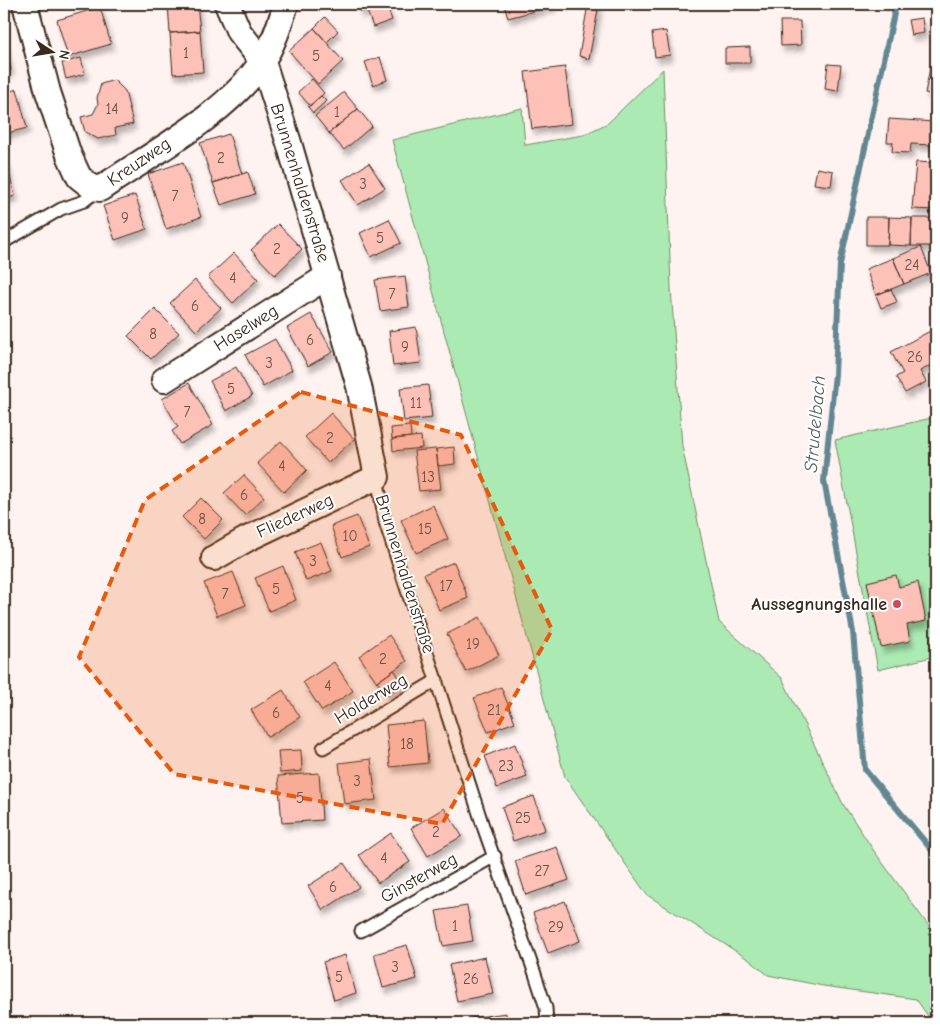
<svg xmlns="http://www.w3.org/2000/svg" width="940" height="1027" font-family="'Comic Neue',sans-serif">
<defs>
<filter id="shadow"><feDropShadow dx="3" dy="5.5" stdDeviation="2.5" flood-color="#0004"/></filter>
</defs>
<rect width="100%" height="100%" fill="#fff3f1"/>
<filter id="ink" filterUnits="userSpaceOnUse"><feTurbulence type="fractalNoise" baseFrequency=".02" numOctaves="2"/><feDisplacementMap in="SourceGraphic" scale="10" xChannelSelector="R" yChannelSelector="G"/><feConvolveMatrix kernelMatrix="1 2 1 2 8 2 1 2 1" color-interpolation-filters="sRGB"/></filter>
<g filter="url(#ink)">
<!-- green -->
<path fill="#abeab2" stroke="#738a68" d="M663 69 671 288 682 446 719 622 782 678 843 804 874 851 936 936V1023H933L916 999 823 986 768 975 748 959 647 895 565 777 392 140 522 108 525 145 583 135 608 123Z
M936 417V656L878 670 835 440Z"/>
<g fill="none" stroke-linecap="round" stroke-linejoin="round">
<!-- stream -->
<path stroke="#648792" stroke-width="6" d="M896 4 840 264 835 374 824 481 853 632 865 770 936 855"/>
</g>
<!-- building -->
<path fill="#fdc1b8" stroke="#3b2a1e" filter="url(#shadow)" d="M168 4H197L200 31 170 33Z
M357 4H384L360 12Z
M386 4 392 20 373 27 367 11Z
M504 4H552L553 6 508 18Z
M588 4H599L589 59 579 56Z
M100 7 111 44 68 57 57 20Z
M325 17 338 31 327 42 314 28Z
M922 18 924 33 911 35 908 20Z
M780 21H800L801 45 781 46Z
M314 28 343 61 318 84 289 51Z
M200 31 203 72 173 74 170 33Z
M666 31 670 55 655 57 652 33Z
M4 40 11 70 4 72Z
M750 47V63H725V48Z
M380 57 387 80 373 85 365 62Z
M81 58 85 74 66 79 62 63Z
M932 58H936V95L925 93Z
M828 64 841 65 838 91 825 89Z
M565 67 572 124 532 129 525 72Z
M312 79 324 93 310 106 298 92Z
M114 80 125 91 133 124 115 128 116 135 98 139 85 132 81 117 93 114 98 104 97 98 101 84Z
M17 89 27 128 4 134V93Z
M344 92 358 109 329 133 315 116Z
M321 96 326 101 313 113 308 107Z
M358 109 372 126 344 150 329 133Z
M889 119 935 122 933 145 911 144 910 153 892 152 893 142H887Z
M229 134 242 174 213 183 200 143Z
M6 161 15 196 4 199V162Z
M183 162 201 217 166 229 148 174Z
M916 162 936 163V210L912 209Z
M369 163 385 188 358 205 342 180Z
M817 168 833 171 831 186 814 184Z
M248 172 255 194 221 205 213 183Z
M135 195 147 229 115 240 103 206Z
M866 217H889L888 245H866Z
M889 217 912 218 911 246 888 245Z
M912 218H936V246H911Z
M389 219 401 243 371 257 360 233Z
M278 224 302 249 275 275 251 250Z
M921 247 931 273 904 284 893 258Z
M234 253 258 279 233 303 208 277Z
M893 258 904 284 876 295 866 269Z
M405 276 409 307 380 311 375 280Z
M195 280 221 308 196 331 170 303Z
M891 289 897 302 881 308 876 295Z
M155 309 179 333 151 359 128 336Z
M311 314 333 352 308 366 287 328Z
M416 327 421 363 393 366 389 331Z
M932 330 936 338V363L920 371 926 382 905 393 896 377 903 373 891 352Z
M275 339 292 370 263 387 245 355Z
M236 367 252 396 226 411 210 381Z
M189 383 213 425 180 444 172 431 178 427 162 399Z
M428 385 432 418 404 421 400 388Z
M331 413 354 439 328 463 305 437Z
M410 426 411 437 392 439 391 428Z
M421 436 422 448 393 451 392 439Z
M281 441 307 470 284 492 257 463Z
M454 447 455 464 438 466 436 449Z
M436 449 441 489 419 491 414 451Z
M244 475 264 497 245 515 224 493Z
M201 498 223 520 204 539 182 517Z
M433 505 448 539 416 553 401 520Z
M357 516 369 547 342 557 331 526Z
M321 542 332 571 306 581 295 552Z
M454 562 468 598 439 610 424 574Z
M283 566 296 600 269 611 255 578Z
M233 572 246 605 217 616 204 583Z
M896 575 899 587 918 582 926 621 907 625 910 641 881 647 867 582Z
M480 617 499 655 466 672 447 634Z
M389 635 407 661 377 682 359 656Z
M334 662 353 691 322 711 303 682Z
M394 670 403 683 386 695 377 682Z
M501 687 515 722 488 732 474 698Z
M283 690 300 717 268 737 251 710Z
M424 721 428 763 390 767 386 725Z
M515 744 527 777 497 788 485 756Z
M301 750 302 771 280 773 278 751Z
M371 759 376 800 344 804 339 763Z
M319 773 322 820 282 823 278 776Z
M534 796 545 830 513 841 502 807Z
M444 808 462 836 428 856 411 828Z
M391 833 410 862 378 883 359 855Z
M557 847 569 880 526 895 515 861Z
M344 863 359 887 323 910 308 886Z
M565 901 580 941 548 953 533 913Z
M467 906 473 941 443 946 436 911Z
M407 945 417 979 383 988 374 954Z
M345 955 356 993 334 1000 323 962Z
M485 957 493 994 457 1001 449 965Z
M506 1013 507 1023H471V1018Z"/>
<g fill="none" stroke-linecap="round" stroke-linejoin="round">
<!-- service casing -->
<g stroke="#3b2a1e" stroke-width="15">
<path id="service" d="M4 242 61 209 84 201 98 190
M377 477 385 522 484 829 535 974 546 1008 547 1023
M323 748 437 680
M361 931 495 856"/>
</g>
<!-- minor casing -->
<g stroke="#3b2a1e" stroke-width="28">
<path id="minor" d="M25 4 48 92 69 155 79 177 93 188 100 189C151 154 227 114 261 63 273 46 280 24 286 4
M164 380 328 276
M214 558 247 539 377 477 359 386 289 143 263 62 239 32 227 4"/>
</g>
<!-- service -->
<use href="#service" stroke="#fff" stroke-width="11"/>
<!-- minor -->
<use href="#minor" stroke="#fff" stroke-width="24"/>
</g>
</g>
<!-- marked area -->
<path fill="#e8590c" fill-opacity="0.2" stroke="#e8590c" stroke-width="4" stroke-dasharray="10 6" stroke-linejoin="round" d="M301 392 461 435 552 630 442 824 174 774 79 657 145 500Z"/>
<!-- markers -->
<circle fill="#d1495b" stroke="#fff" stroke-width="2" cx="897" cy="604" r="5"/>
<g text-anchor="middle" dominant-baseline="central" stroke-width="4" stroke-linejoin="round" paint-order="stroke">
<!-- number labels -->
<g font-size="15" fill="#6c5044">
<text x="186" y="53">1</text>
<text x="316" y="56">5</text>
<text x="112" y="109">14</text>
<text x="337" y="112">1</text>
<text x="221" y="158">2</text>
<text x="363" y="184">3</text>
<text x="175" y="196">7</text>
<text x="125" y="218">9</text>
<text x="380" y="238">5</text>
<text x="277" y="249">2</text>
<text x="912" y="265">24</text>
<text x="233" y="278">4</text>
<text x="392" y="294">7</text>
<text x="195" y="306">6</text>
<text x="153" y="334">8</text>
<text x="310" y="340">6</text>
<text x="405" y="347">9</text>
<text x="915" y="357">26</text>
<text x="269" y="363">3</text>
<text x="231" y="389">5</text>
<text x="416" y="403">11</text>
<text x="187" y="412">7</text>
<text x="330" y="438">2</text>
<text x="282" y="466">4</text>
<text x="428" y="477">13</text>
<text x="244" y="495">6</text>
<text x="202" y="519">8</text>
<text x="425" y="529">15</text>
<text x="350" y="536">10</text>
<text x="313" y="561">3</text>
<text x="446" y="586">17</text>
<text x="276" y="589">5</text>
<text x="225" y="594">7</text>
<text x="473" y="644">19</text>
<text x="383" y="659">2</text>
<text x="328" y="686">4</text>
<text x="494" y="710">21</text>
<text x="276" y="713">6</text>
<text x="407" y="744">18</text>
<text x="506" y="766">23</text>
<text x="357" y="781">3</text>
<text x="300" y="798">5</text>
<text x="523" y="818">25</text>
<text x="436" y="832">2</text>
<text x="384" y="858">4</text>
<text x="542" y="871">27</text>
<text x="333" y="887">6</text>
<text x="455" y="926">1</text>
<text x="556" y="927">29</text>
<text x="395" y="967">3</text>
<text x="339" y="977">5</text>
<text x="471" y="979">26</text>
</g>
<!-- street labels -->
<g font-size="18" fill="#3b2a1e" stroke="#fff">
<text transform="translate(139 162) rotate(-34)">Kreuzweg</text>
<text transform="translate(300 183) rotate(73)">Brunnenhaldenstraße</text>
<text transform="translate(246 328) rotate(-32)">Haselweg</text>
<text transform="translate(295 516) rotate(-25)">Fliederweg</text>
<text transform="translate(405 574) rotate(73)">Brunnenhaldenstraße</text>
<text transform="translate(371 699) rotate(-31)">Holderweg</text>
<text transform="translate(419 878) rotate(-29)">Ginsterweg</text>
</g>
<!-- poi labels -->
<g font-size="18" font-weight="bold" fill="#3b2a1e" stroke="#fff" text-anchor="end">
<text x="887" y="604">Aussegnungshalle</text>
</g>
<!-- water labels -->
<g font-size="19" font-style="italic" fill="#536062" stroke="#fff">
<text transform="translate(815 424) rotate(-85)">Strudelbach</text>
</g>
</g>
<!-- margin -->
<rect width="940" height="1027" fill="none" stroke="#fff" stroke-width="20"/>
<rect x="10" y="10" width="920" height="1007" fill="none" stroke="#3b2a1e" stroke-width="2" filter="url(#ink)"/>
<!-- north arrow -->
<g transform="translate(52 52) rotate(102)" stroke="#ffffff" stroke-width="4" paint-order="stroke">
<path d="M0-4L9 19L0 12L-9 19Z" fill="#3b2a1e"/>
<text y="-8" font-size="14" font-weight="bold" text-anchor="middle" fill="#3b2a1e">N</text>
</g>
</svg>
